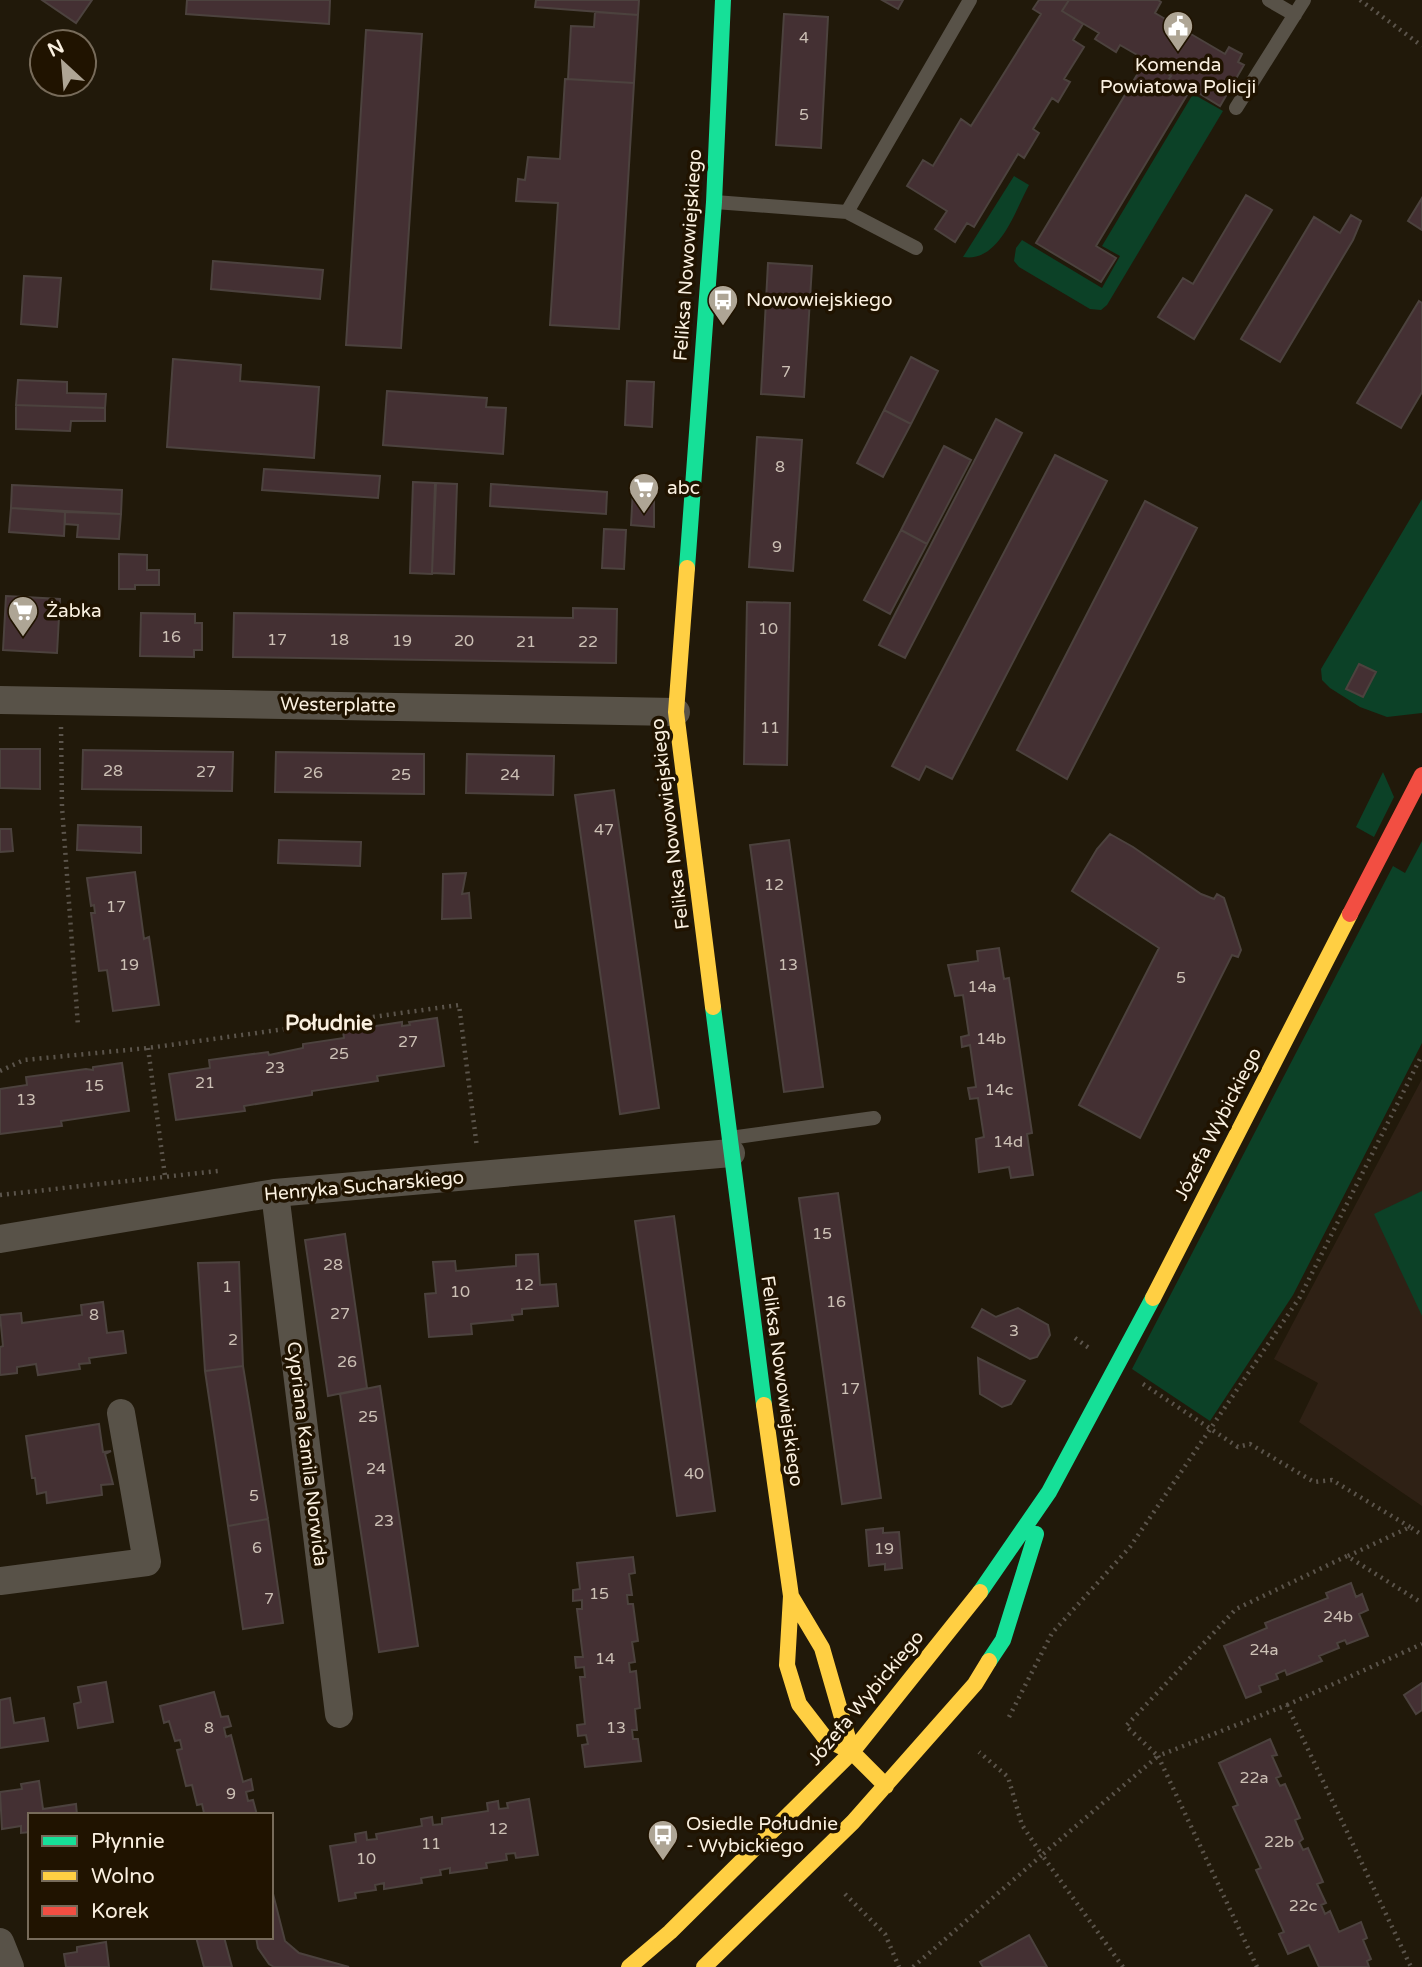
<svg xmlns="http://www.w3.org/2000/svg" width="1422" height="1967" font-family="'Varela Round',sans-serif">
<rect width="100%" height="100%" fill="#21190a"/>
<!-- education -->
<path fill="#2f2115" d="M1422 1079V1506L1299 1422 1318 1383 1274 1359Z"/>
<!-- green -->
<path fill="#0c4127" d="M1193 94 1223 111 1107 305 1101 310 1090 309 1019 267 1014 261 1016 248 1022 240 1102 288 1120 256 1102 246Z
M1014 176 1029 185C1015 211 999 263 963 257Z
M1422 499V713L1387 717 1360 707 1330 688 1322 680 1321 669Z
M1383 772 1394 797 1374 837 1356 827Z
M1422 841V1043L1293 1295 1210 1421 1132 1369 1393 866 1405 873Z
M1422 1191V1316L1374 1214Z"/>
<!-- building -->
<path fill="#443033" stroke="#4c423e" stroke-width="2" d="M42 0H92L76 23Z
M187 0H330L329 24 186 14Z
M536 0H639L638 15 535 7Z
M882 0H903L898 9Z
M1039 0H1069L1062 11 1083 24 1073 40 1084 47 1064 79 1070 82 1058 102 1052 98 1033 129 1039 133 1024 158 1018 154 974 227 967 223 955 242 935 229 947 211 907 186 923 160 933 166 961 119 971 126 1041 14 1033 9Z
M1069 0H1158L1161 2 1155 13 1225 54 1229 47 1242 54 1238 62 1244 65 1220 106 1187 86 1183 92 1167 82 1171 76 1146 60 1120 45 1116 52 1095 39 1099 33 1062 11Z
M595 12 638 15 634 83 568 79 571 26 594 27Z
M784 14 828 17 821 148 776 145Z
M366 30 422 34 401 348 346 345Z
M1146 60 1171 76 1167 82 1187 95 1096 246 1116 258 1101 282 1036 243Z
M565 79 634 83 619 329 550 325 558 203 516 201 518 179 525 180 528 157 560 159Z
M1246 195 1272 210 1194 339 1158 317 1183 278 1193 284Z
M1422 198V230L1408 221Z
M1351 215 1361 221 1353 240 1280 362 1241 339 1314 217 1340 233Z
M213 261 323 270 320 299 211 289Z
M768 263 812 266 804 397 761 394Z
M24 276 61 278 57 327 21 324Z
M1419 301 1422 303V392L1401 428 1357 403Z
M911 357 938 371 911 424 884 410Z
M173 359 241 365 240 381 319 387 314 458 167 447Z
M18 380 67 382V393L106 394 105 408 16 405Z
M627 381 654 382 652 427 625 425Z
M387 391 487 398 486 407 506 408 503 454 383 445Z
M16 405 105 408V421H71L70 431 16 429Z
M884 410 911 424 883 477 857 463Z
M996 419 1022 433 905 658 879 645Z
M757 437 802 440 793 571 749 567Z
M944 446 971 460 927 544 901 530Z
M1055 455 1107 481 952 779 926 766 919 780 892 766Z
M264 469 380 476 378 498 262 490Z
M413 482 435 483 432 574 410 573Z
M436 483 457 484 454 574 432 573Z
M491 484 607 492 606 514 490 506Z
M12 485 122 490 121 514 11 508Z
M633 489 643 490V495L654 496V527L631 525Z
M1145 501 1197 528 1067 779 1017 750Z
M11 508 65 512 64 536 9 532Z
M65 512 121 514 119 539 77 537 78 525 65 524Z
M604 529 626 530 624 569 602 568Z
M901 530 927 544 890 614 864 600Z
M119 554 147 555V570H159V585H135V589H119Z
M6 596 60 599 57 653 3 650Z
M747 602 790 603 787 765 744 764Z
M573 608 617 609 616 663 233 657 234 613 573 618Z
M141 613 195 614V623H202V650H194V657L140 656Z
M1359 664 1376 672 1363 697 1346 689Z
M0 749H40V789L0 788Z
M83 750 233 752 232 791 82 789Z
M276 752 424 754V794L275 792Z
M467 754 554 756 553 795 466 793Z
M614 790 659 1108 620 1114 575 795Z
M78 825 141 827V853L77 850Z
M0 829H11L13 851 0 852Z
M1110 834 1133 847 1201 894 1214 899 1217 894 1224 898 1241 950 1238 957 1232 955 1140 1138 1079 1105 1159 948 1072 891 1097 849Z
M279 840 361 842 360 866 278 863Z
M789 840 823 1087 784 1092 750 845Z
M135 872 144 939 149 937 159 1005 113 1011 107 970 99 971 91 913H95L94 905 91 906 87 878Z
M466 873 462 894 469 893 471 918 442 919 443 874Z
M999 948 1004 979 1009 978 1032 1133 1027 1134 1033 1175 1011 1178 1009 1167 979 1172 976 1139 984 1137 978 1098 970 1099 968 1088 976 1087 970 1045 962 1047 961 1037 969 1035 963 995 955 996 948 965 978 961 977 951Z
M437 1018 444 1066 377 1076 378 1081 312 1091V1095L244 1106 245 1111 176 1120 169 1074 210 1068 209 1060 268 1052 269 1055 303 1048V1044L344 1038 343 1031 402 1022V1026L410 1025 409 1022Z
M122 1063 129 1111 61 1121 62 1126 0 1134V1089L27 1085 26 1077 86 1069 93 1070V1067Z
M838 1193 881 1498 842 1504 799 1198Z
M674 1216 715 1511 677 1516 635 1221Z
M345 1234 367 1388 328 1396 305 1240Z
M538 1254 540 1285 556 1284 558 1306 522 1309V1314L512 1315 513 1320 471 1324 472 1334 429 1337 425 1294 436 1293 433 1262 455 1261 456 1271 516 1266V1255Z
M239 1262 243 1366 205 1371 198 1263Z
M103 1302 107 1333 123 1331 126 1353 89 1358 90 1363 79 1364 80 1369 38 1375 36 1364 17 1367V1373L0 1375V1347L3 1346 0 1315 21 1313 22 1323 82 1315 81 1305Z
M1018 1308 1048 1325 1050 1335 1037 1357 1030 1359 972 1327 982 1309 996 1317Z
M978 1358 1025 1381 1011 1404 1002 1407 980 1394Z
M243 1366 268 1519 228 1526 205 1371Z
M380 1386 418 1646 379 1652 340 1394Z
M99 1424 103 1452 111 1451 105 1454 113 1484 101 1485 102 1495 47 1503 46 1492 37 1494 35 1478H32L26 1436Z
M268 1519 283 1623 243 1629 228 1526Z
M883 1528V1533L899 1532 902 1568 885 1570V1564L869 1566 866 1530Z
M633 1557 635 1573 629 1574 632 1595H627L628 1604H633L638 1641 632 1642 635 1662 629 1663 630 1672 636 1671 640 1708 635 1709 637 1730H632L633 1739H638L641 1761 585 1767 582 1745 588 1744 586 1735 578 1736 577 1725 585 1724 580 1677H585L584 1667 576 1668 575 1657H583L577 1609H582V1600L573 1601V1590L580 1589 577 1563Z
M1351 1583 1356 1597 1362 1594 1368 1610 1359 1614 1368 1636 1347 1644 1345 1640 1337 1643 1339 1648 1319 1656 1322 1661 1287 1675 1285 1670 1276 1674 1278 1679 1259 1686 1261 1692 1246 1698 1224 1646 1267 1628 1265 1623 1328 1598 1326 1593Z
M106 1682 113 1722 78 1728 74 1704 81 1702 78 1687Z
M1422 1683V1710L1416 1714 1404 1695Z
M214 1692 221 1717 228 1716 231 1726 224 1728 226 1737 231 1735 243 1782 251 1779 253 1790 246 1792 248 1801 253 1800 257 1815H200L204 1813 202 1804 197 1805 192 1785 186 1786 177 1750 182 1749 180 1740 175 1741 169 1721 164 1723 160 1706Z
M10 1698 14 1723 44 1718 48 1741 0 1748V1700Z
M1270 1739 1277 1755 1272 1756 1281 1776 1276 1778 1280 1786 1285 1784 1300 1818 1295 1820 1303 1839 1299 1842 1303 1850 1308 1848 1323 1882 1317 1884 1326 1903 1321 1905 1325 1914 1330 1911 1339 1932 1361 1922 1367 1938 1363 1940 1371 1959 1367 1961 1369 1967H1319L1309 1945 1288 1954 1279 1934 1284 1932 1256 1870 1261 1868 1233 1807 1238 1805 1219 1763Z
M39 1781 43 1809 76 1804 77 1815H30V1832L21 1833V1826L2 1829 0 1792 22 1789 21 1784Z
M529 1799 538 1855 516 1858 515 1853 506 1854 507 1860 486 1863 487 1868 450 1873V1868L440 1870 441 1875 421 1878 422 1883 384 1889V1883L375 1885 376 1890 355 1893 356 1898 339 1901 330 1846 356 1842 355 1834 366 1832 367 1840 377 1839 376 1834 422 1826 421 1819 432 1817 433 1825 442 1824V1818L488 1811 487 1803 498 1801 499 1809 508 1808 507 1803Z
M271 1886 285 1941 299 1953 349 1967H274L269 1964 258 1948 256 1937H271Z
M1029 1935 1047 1967H983L980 1962Z
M196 1937H224L232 1967H204Z
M106 1942 109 1967H66L64 1954 77 1952V1947Z"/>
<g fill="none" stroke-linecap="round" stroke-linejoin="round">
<!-- path -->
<path stroke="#5b544b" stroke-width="4.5" stroke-dasharray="2 5" stroke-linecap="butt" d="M1360 0 1422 46
M61 727 62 807 78 1026
M148 1048 165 1176
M0 1071 24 1060 148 1048 459 1005 477 1148
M0 1195 218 1171
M1075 1338 1089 1348
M1143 1384 1238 1447 1250 1444 1314 1482 1332 1480 1410 1527
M1348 1556 1410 1527 1422 1535
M1287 1705 1422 1644
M1009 1717 1052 1633 1130 1547 1300 1297 1422 1055
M845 1894 885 1934 899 1967
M913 1967 1042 1855 1022 1825 1008 1777 979 1752
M1123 1967 1042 1855 1158 1756 1126 1726 1236 1609 1347 1556 1422 1603
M1257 1967 1158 1756 1287 1705 1411 1967"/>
<!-- lane -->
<path stroke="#585248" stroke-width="14" d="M1269 0 1295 15
M1236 108 1304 0
M715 202 847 212 916 248
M847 212 970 0
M730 1138 874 1118"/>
<!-- street -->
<path stroke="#585248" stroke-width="28" d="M0 700 676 712
M275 1193 339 1714
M0 1239 275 1193 731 1153
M0 1581 147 1562 121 1413
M0 1942 10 1967"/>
<!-- fast -->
<path stroke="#16e098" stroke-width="16" d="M687 568 714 202 723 0
M713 1007 764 1405
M980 1592 1049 1492 1153 1298
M989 1661 1003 1640 1036 1534"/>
<!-- slow -->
<path stroke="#ffcf43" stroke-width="16" d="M687 568 676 712 713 1007
M1153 1298 1350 914
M764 1405 791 1596 787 1665 799 1704 826 1739 852 1752 886 1786
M791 1596 822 1648 852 1752
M629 1967 670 1932 852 1752 980 1592
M704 1967 853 1822 975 1684 989 1661"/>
<!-- jam -->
<path stroke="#f24e42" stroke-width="16" d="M1350 914 1422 775"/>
</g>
<!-- icons -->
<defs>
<g id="civic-pin" transform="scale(1.575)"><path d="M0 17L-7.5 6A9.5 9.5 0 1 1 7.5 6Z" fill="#aea595" stroke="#201300"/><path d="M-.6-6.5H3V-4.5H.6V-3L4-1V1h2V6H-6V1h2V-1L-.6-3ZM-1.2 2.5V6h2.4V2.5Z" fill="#fff"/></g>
<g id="bus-pin" transform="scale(1.575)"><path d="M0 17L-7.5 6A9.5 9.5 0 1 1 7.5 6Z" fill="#aea595" stroke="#201300"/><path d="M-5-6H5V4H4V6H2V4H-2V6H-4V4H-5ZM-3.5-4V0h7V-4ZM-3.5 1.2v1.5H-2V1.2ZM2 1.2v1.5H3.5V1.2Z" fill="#fff"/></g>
<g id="supermarket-pin" transform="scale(1.575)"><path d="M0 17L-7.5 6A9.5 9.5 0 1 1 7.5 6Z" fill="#aea595" stroke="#201300"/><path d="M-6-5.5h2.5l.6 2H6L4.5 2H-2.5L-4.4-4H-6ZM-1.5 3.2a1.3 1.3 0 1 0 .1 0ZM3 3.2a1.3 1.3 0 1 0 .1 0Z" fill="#fff"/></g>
</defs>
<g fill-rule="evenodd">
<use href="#civic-pin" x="1178" y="26"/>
<use href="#bus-pin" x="723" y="300"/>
<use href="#supermarket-pin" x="644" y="488"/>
<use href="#supermarket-pin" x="23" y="611"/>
<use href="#bus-pin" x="663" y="1835"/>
</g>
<g text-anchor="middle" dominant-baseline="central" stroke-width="7" stroke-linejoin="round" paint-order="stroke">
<!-- number labels -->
<g font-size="16" fill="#ccc0b5">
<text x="804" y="38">4</text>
<text x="804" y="115">5</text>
<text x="786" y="372">7</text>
<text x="780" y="467">8</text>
<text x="777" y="547">9</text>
<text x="768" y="629">10</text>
<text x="171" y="637">16</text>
<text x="277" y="640">17</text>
<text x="339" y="640">18</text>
<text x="402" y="641">19</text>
<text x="464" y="641">20</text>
<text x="526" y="642">21</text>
<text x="588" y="642">22</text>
<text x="770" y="728">11</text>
<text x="113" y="771">28</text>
<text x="206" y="772">27</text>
<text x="313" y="773">26</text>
<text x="401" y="775">25</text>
<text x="510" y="775">24</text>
<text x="604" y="830">47</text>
<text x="774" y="885">12</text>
<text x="116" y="907">17</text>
<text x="129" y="965">19</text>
<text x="788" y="965">13</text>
<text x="1181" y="978">5</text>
<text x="982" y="987">14a</text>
<text x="991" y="1039">14b</text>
<text x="408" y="1042">27</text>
<text x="339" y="1054">25</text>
<text x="275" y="1068">23</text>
<text x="205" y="1083">21</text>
<text x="94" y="1086">15</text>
<text x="999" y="1090">14c</text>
<text x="26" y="1100">13</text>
<text x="1008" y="1142">14d</text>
<text x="822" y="1234">15</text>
<text x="333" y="1265">28</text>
<text x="524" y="1285">12</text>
<text x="227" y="1287">1</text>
<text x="460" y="1292">10</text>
<text x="836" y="1302">16</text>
<text x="340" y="1314">27</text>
<text x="94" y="1315">8</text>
<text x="1014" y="1331">3</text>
<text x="233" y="1340">2</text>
<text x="347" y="1362">26</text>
<text x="850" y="1389">17</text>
<text x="368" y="1417">25</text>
<text x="376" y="1469">24</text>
<text x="694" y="1474">40</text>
<text x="254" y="1496">5</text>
<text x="384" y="1521">23</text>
<text x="257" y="1548">6</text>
<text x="884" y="1549">19</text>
<text x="599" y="1594">15</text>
<text x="269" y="1599">7</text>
<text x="1338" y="1617">24b</text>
<text x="1264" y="1650">24a</text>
<text x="605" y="1659">14</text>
<text x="209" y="1728">8</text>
<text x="616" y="1728">13</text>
<text x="1254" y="1778">22a</text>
<text x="231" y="1794">9</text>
<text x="498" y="1829">12</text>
<text x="1279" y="1842">22b</text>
<text x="431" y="1844">11</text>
<text x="366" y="1859">10</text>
<text x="1303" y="1906">22c</text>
</g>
<!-- poi labels -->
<g font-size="19" fill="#faf0e0" stroke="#201300" text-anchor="start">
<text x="1178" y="65" text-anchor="middle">Komenda<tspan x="1178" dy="22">Powiatowa Policji</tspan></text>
<text x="746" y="300">Nowowiejskiego</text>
<text x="667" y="488">abc</text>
<text x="46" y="611">Żabka</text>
<text x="686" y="1824">Osiedle Południe<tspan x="686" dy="22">- Wybickiego</tspan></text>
</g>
<!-- street labels -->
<g font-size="19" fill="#faf0e0" stroke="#201300">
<text transform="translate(688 255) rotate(-86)">Feliksa Nowowiejskiego</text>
<text transform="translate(338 705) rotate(1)">Westerplatte</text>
<text transform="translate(670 824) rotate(-97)">Feliksa Nowowiejskiego</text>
<text transform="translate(1218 1124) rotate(-63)">Józefa Wybickiego</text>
<text transform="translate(364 1186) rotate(-5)">Henryka Sucharskiego</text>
<text transform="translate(782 1381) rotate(82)">Feliksa Nowowiejskiego</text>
<text transform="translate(307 1454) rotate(83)">Cypriana Kamila Norwida</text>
<text transform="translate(866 1698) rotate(-50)">Józefa Wybickiego</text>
</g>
<!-- neighbourhood labels -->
<g font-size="21" font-weight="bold" fill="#faf0e0" stroke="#201300">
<text x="329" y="1023">Południe</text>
</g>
</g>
<!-- legend -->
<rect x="28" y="1813" width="245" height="126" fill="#201300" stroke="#776b5a" stroke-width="2"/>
<rect x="42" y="1836" width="35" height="10" fill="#16e098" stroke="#776b5a" stroke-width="2"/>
<text x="91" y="1848" font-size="21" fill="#faf0e0">Płynnie</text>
<rect x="42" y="1871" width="35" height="10" fill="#ffcf43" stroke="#776b5a" stroke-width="2"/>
<text x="91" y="1883" font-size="21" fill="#faf0e0">Wolno</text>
<rect x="42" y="1906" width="35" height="10" fill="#f24e42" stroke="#776b5a" stroke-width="2"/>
<text x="91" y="1918" font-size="21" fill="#faf0e0">Korek</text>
<!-- north arrow -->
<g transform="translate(63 63) rotate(334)"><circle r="33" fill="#201300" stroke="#776b5a" stroke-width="2"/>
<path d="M0-5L12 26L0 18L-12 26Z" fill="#aea595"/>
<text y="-10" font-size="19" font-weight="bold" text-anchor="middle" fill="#faf0e0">N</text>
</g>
</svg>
